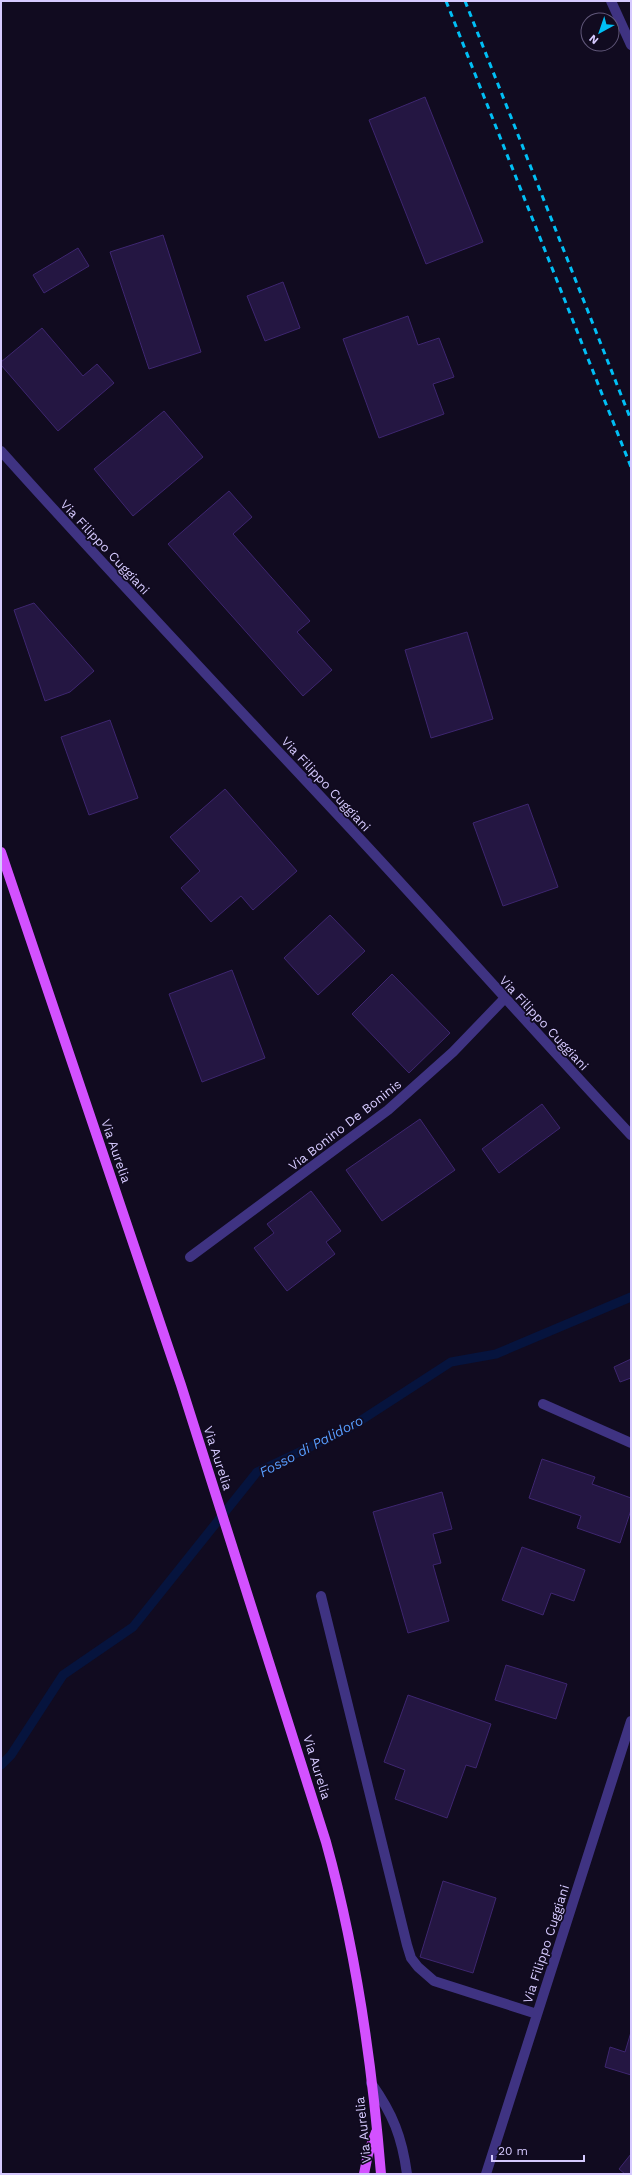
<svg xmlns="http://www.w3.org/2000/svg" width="632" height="2175" font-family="'Work Sans',sans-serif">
<rect width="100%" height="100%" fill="#110b20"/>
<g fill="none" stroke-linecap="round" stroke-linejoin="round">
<!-- stream -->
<path stroke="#06143e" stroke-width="9" d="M1 1765 11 1755 63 1675 133 1627 257 1472 346 1430 451 1362 496 1354 631 1297"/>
</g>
<!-- building -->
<path fill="#241642" stroke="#3e2670" d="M425 97 483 242 426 264 369 120Z
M163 235 201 352 149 369 110 252Z
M78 248 89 266 44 293 33 275Z
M283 282 300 328 265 341 247 296Z
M408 316 418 345 439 338 454 377 433 384 444 414 379 438 343 339Z
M42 328 83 376 97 364 114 383 58 431 1 365V362Z
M164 411 203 457 133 516 94 469Z
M229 491 252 517 233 534 310 621 297 632 332 670 303 696 168 544Z
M34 603 94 671 70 692 45 701 14 610Z
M467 632 493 719 431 738 405 650Z
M110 720 138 798 89 815 61 737Z
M225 789 297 871 253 910 241 896 211 922 181 888 200 871 170 837Z
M528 804 558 887 503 906 473 823Z
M330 915 365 951 318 995 284 958Z
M232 970 265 1058 202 1082 169 994Z
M392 974 450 1033 409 1073 352 1014Z
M542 1104 560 1128 499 1173 482 1149Z
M420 1119 455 1170 382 1221 346 1170Z
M311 1191 341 1231 326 1242 335 1254 287 1291 254 1248 274 1233 267 1224Z
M631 1359V1378L620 1382 614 1367Z
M542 1459 595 1477 592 1484 631 1498V1510L620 1543 577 1528 581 1516 529 1498Z
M442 1492 452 1529 433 1534 441 1563 433 1565 449 1621 408 1633 373 1512Z
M522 1547 585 1570 574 1601 551 1593 543 1615 502 1600Z
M506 1665 567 1684 556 1719 495 1700Z
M408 1695 491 1724 476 1768 466 1765 447 1818 395 1799 405 1770 384 1762Z
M443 1881 496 1898 473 1973 420 1957Z
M631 2032V2075L605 2067 610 2047 625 2052Z
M631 2154V2174H625L619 2169Z"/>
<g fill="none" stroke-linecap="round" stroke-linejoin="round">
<!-- minor -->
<path stroke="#3f3382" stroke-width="10" d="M611 1 631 45
M1 451C119 583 242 712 363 842 453 939 541 1039 631 1135
M190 1257 388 1110 453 1052 504 999
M543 1404 631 1443
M321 1596 407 1945 411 1958 418 1967 434 1981 537 2014
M486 2174 631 1721"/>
<!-- tertiary -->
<path stroke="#3f3382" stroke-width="10" d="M371 2083C393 2114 402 2137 407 2174"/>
<!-- primary -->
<path stroke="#d351ff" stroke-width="10" d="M1 852 181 1385 326 1842C356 1950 372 2062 381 2174
M364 2174 368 2154 376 2132"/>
<!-- rail -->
<path stroke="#00bff5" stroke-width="3" stroke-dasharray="6 5" stroke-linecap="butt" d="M446 1 631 467
M465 1 631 420"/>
</g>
<g text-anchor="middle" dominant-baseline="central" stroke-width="3.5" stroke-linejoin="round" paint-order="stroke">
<!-- street labels -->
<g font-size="13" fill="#d6caff" stroke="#110b20">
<text transform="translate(105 547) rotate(47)">Via Filippo Cuggiani</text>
<text transform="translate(326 784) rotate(47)">Via Filippo Cuggiani</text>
<text transform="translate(544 1023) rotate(47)">Via Filippo Cuggiani</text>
<text transform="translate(345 1125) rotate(-38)">Via Bonino De Boninis</text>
<text transform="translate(116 1151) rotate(71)">Via Aurelia</text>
<text transform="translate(218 1458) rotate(72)">Via Aurelia</text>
<text transform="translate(317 1767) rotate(73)">Via Aurelia</text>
<text transform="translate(546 1944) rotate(-72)">Via Filippo Cuggiani</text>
<text transform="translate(363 2130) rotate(-96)">Via Aurelia</text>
</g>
<!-- water labels -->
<g font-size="14" font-style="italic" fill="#589eff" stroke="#110b20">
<text transform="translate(311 1446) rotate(-28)">Fosso di Palidoro</text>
</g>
</g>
<!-- border -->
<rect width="632" height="2175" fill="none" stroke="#d6caff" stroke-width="4"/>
<!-- north arrow -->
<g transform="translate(600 32) rotate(220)"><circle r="19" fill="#110b20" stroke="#605779"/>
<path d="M0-3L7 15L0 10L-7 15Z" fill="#00bff5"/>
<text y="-6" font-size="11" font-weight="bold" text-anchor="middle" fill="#d6caff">N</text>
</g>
<!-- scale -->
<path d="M492 2155v6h92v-6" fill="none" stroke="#d6caff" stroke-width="2"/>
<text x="498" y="2155" font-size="12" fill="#d6caff" stroke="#110b20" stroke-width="3" paint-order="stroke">20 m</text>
</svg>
